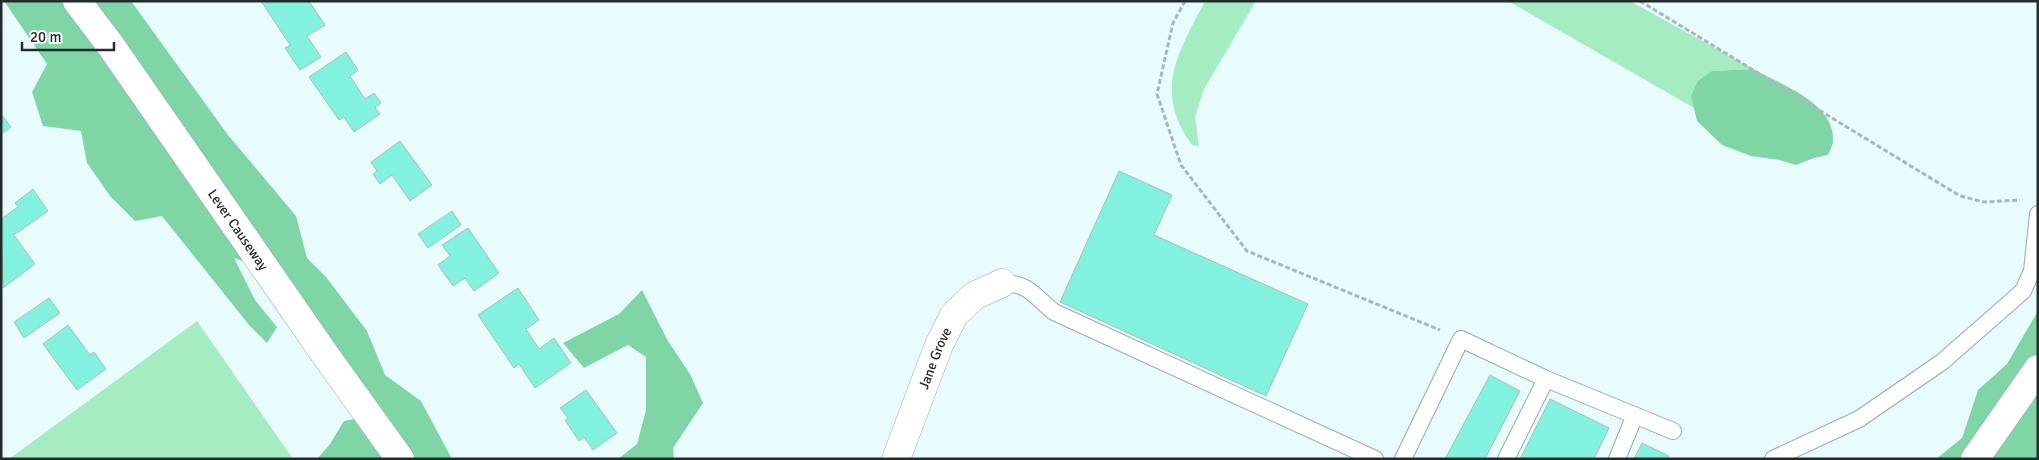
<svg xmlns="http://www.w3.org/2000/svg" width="2039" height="460" font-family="Signika,sans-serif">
<rect width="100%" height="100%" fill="#e8fcfd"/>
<!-- green -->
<path fill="#a5ecc3" d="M1205 1H1256L1204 89 1195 117 1199 146 1192 145C1153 91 1178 53 1205 1Z
M1508 1H1630L1753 69 1712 71 1691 96 1694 108Z
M197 321 293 459H9Z"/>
<!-- forest -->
<path fill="#80d5a6" d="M4 1H131L228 135 296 216 307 258 326 277 367 331 385 375 421 401 452 459H317L330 444 344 421 375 415 277 274 234 258 255 300 277 327 267 343 249 325 162 216 135 221 110 196 87 163 81 131 43 126 32 92 47 64Z
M1753 69C1780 84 1835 103 1833 140 1833 145 1830 151 1828 155L1814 158 1796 165 1779 160 1751 156 1722 145 1697 121 1691 96 1698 81 1712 71Z
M642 290 668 341 690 374 703 403 673 448 674 459H618L637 444 646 410V357L628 345 584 368 563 343 619 314Z
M2038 311V459H1936L1962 438 1978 390 2007 364Z"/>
<!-- building -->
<path fill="#82f1de" stroke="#adbebb" d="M261 1H309L325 25 307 36 321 57 300 70 285 48 290 45Z
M346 52 358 70 350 76 365 99 374 93 381 103 375 107 380 114 354 132 344 117 339 120 309 77Z
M1 114 11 127 1 134Z
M400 141 432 185 410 201 392 175 380 184 373 174 377 171 371 162Z
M1119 171 1172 195 1154 235 1308 304 1266 396 1060 302Z
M33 189 48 211 14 235 35 264 3 288 1 219 18 207 15 203Z
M452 211 461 225 428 248 418 234Z
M468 228 499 273 474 291 465 278 453 286 438 265 450 256 442 245Z
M518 288 539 320 526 329 539 349 554 338 571 363 535 388 519 364 514 368 478 315Z
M49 298 60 313 24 338 14 322Z
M68 325 90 355 94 352 106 369 77 390 43 344Z
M1490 375 1520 391 1485 459H1445Z
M586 390 617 433 593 450 584 437 579 441 565 420 568 418 560 408Z
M1550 399 1609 428 1594 459H1520Z
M1642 443 1669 456 1667 459H1634Z"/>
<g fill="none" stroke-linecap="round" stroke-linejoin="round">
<!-- lane casing -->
<g stroke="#98aaab" stroke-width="18">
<path id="lane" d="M1002 283C1029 283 1034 296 1054 312L1375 459
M1403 459 1461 339 1546 379 1673 431
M1506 459 1546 379
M1617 459 1635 415
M1773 459 1859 419 1942 362 2023 291 2032 271 2038 214"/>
</g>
<!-- street casing -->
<g stroke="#98aaab" stroke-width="29">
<g id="street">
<path id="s1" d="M896 459 939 345 954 315 974 296 1002 283"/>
<path d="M1975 459 2038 369"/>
</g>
</g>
<!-- secondary casing -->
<g stroke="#98aaab" stroke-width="29">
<g id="secondary">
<path id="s2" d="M77 1 111 46 326 356 400 459"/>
</g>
</g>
<!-- path -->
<path stroke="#a9b9ba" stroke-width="3" stroke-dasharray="5 2.5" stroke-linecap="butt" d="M1185 1 1173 23 1157 94 1181 165 1247 251 1440 330
M1640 1 1960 196 1984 202 2020 200"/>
<!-- lane -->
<use href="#lane" stroke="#fff" stroke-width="16"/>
<!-- street -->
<use href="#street" stroke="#fff" stroke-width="28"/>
<!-- secondary -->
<use href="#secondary" stroke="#fff" stroke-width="28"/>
</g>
<g text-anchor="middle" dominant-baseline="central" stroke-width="5" stroke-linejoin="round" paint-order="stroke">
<!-- street labels -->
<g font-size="14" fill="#242b2c" stroke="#fff">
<text stroke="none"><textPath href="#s2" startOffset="280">Lever Causeway</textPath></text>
<text stroke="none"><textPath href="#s1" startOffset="108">Jane Grove</textPath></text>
</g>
</g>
<!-- border -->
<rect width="2039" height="460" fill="none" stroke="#242b2c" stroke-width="5"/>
<!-- scale -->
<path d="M22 42v8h92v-8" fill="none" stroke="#242b2c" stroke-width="2.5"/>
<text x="30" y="42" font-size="15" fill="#242b2c" stroke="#ffffff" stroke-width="4" paint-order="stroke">20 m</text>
</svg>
